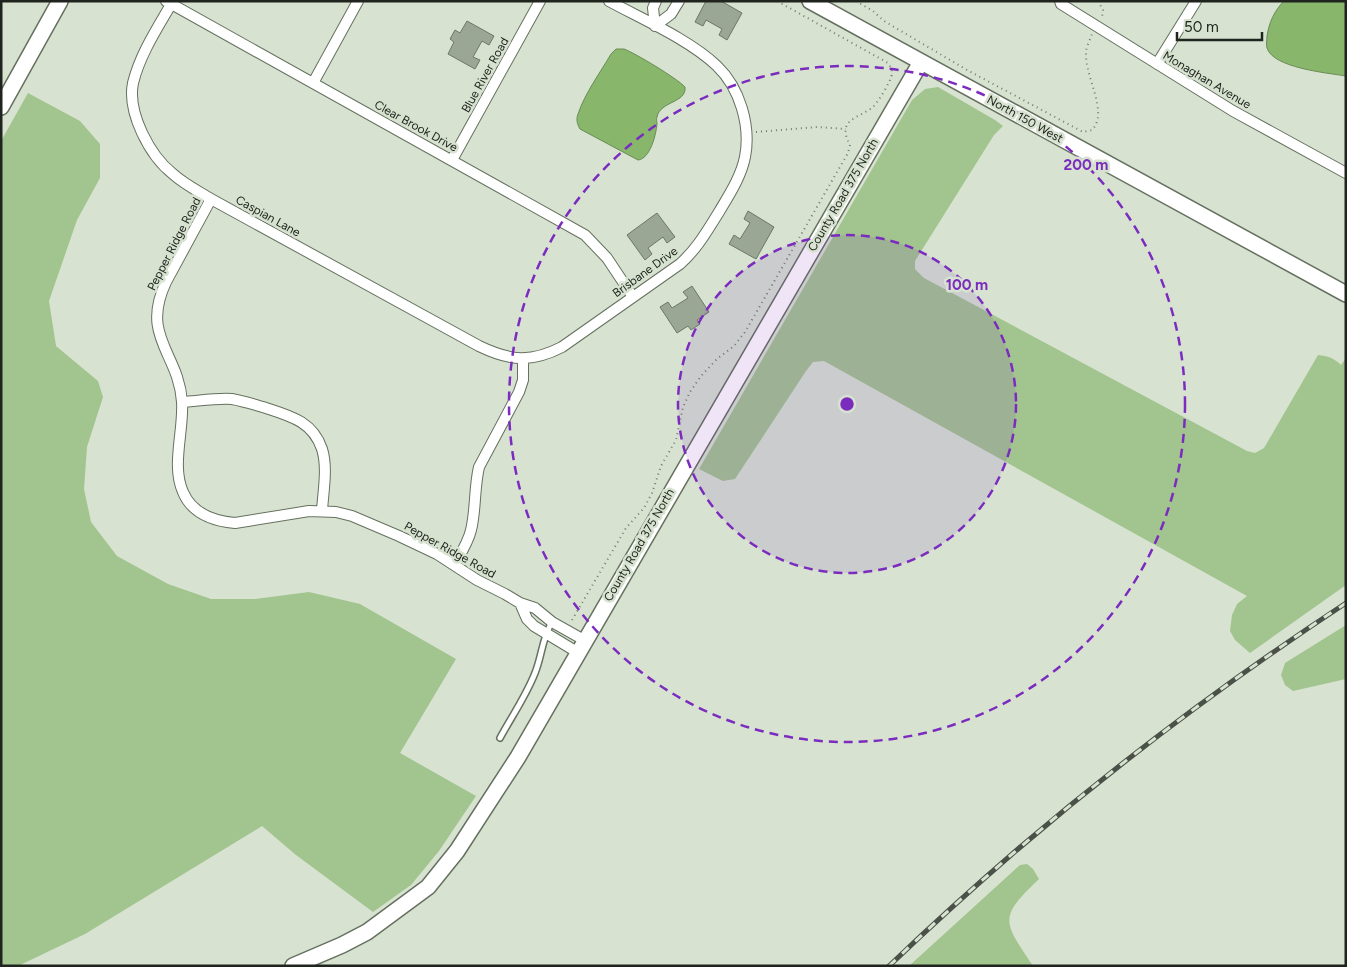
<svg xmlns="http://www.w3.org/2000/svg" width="1347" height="967" font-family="Figtree,sans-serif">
<rect width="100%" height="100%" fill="#d7e3d0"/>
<!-- green -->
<path fill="#a2c48f" d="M938 87 995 120 1003 126 994 135 915 261V269L924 278 1247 451 1255 453 1264 448 1318 355C1328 356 1334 358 1341 365L1346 358V585L1250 653 1235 640 1230 631 1232 615 1237 604 1247 596 824 361 813 362 806 371 735 479 723 481 699 469 912 100 925 89Z
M28 93 80 121 100 144V178L77 220 49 301 56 346 98 381 103 397 87 447 84 489 91 522 117 556 168 584 211 599H255L309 592 360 604 456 659 400 753 476 796 439 851 411 885 373 912 296 855 262 826 85 934 18 966H1V141Z
M1346 625V679L1293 691 1285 685 1281 675 1285 663Z
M1027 864 1033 869 1039 879C998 918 1003 921 1033 966H909L1020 865Z"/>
<!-- water -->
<path fill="#88b76c" stroke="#698b55" d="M1284 1H1346V76C1328 73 1273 68 1267 48 1266 44 1267 40 1267 36 1269 23 1274 11 1284 1Z
M616 49C619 49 622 49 624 49 635 53 678 79 685 87 687 103 660 101 657 117 656 119 657 122 657 124 656 135 650 159 638 160L580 129C577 124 576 119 578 114 585 93 600 73 611 54Z"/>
<!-- building -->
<path fill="#9ba795" stroke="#6c7766" d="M706 1H721L742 13 727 40 719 35 722 29 706 20 703 26 695 22Z
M467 21 494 36 489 45 482 41 473 57 480 60 475 69 448 54 454 42 450 39 455 30 460 33Z
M748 211 774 227 756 259 729 244 734 235 740 239 750 223 744 219Z
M657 213 675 237 667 243 663 237 648 248 652 254 645 260 627 235Z
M692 286 709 312 697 320 700 324 691 330 688 326 677 333 660 307 668 302 672 308 688 298 683 292Z"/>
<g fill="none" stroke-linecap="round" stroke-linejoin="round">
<!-- lane casing -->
<g stroke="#65705f" stroke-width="8">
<path id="lane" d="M500 738C512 716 526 696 535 673 542 656 542 638 552 622"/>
</g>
<!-- street casing -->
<g stroke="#65705f" stroke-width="12">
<path id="street" d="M166 1 585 235 607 258 633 297
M173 1C158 27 140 54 133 83 127 113 150 156 173 174 184 184 198 191 211 199L479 346C510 361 531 363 562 347L680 264C697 249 707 231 719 212 729 195 741 177 745 157 751 126 740 88 717 66 690 40 642 19 609 1
M1060 1 1061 4 1233 111 1346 173
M655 26 671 14 679 1
M655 26 653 8 656 1
M1157 64 1196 1
M313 83 358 1
M452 160 540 1
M211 199 166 282C140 337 179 353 182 402 184 430 171 466 183 492 192 514 213 521 235 523L309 511 336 512 352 516 399 536 437 554 477 580 505 594 520 603 535 608 552 622 584 640
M182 402C198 401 216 398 232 399 244 401 255 405 266 408 291 416 313 422 322 449 328 468 323 492 322 511
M454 565C461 553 468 543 471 530 476 510 474 488 479 467L519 392 523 380V359
M520 603 527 619 534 626 577 652"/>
</g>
<!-- secondary casing -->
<g stroke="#65705f" stroke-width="18">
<path id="secondary" d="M810 1 1346 294
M1 107 60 1
M293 966 342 945 367 932 428 887 457 851 518 757 921 62"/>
</g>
<!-- path -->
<path stroke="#757c70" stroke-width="2" stroke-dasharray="1 4" stroke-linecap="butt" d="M856 1 873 11 884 21 967 70 1083 132 1092 130C1109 112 1085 78 1086 53 1086 47 1090 40 1092 34
M1098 1 1103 10 1102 17
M756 132 817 127 846 129
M572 620 626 528 644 508 652 493 661 466 676 440 683 407 690 392 701 376 717 359 734 346 745 332 848 153 850 145C836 119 858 119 873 107 878 102 892 80 892 73 892 69 890 66 888 63L777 1"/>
<!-- lane -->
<use href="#lane" stroke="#fff" stroke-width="5"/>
<!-- street -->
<use href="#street" stroke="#fff" stroke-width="10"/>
<!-- secondary -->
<use href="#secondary" stroke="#fff" stroke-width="15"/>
<!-- rail casing -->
<g stroke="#4b5148" stroke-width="5">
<path id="rail" d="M889 966C931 926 974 887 1018 849 1122 760 1232 678 1346 603"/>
</g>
<!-- rail -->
<use href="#rail" stroke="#d7e3d0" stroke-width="3" stroke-dasharray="9" stroke-linecap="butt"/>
</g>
<!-- distance rings -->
<circle cx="847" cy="404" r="169" fill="#7b2cbf" fill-opacity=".12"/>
<g fill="none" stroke="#7b2cbf" stroke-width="2.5" stroke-dasharray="9 6">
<circle cx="847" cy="404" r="169"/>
<circle cx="847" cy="404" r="338"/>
</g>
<g text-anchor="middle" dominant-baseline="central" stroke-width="5" stroke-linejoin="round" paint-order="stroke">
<!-- street labels -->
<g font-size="12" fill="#20241e" stroke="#d7e3d0">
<text transform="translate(485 75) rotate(-61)">Blue River Road</text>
<text transform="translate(1207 80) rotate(31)">Monaghan Avenue</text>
<text transform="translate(1025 119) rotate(29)">North 150 West</text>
<text transform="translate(416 126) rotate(29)">Clear Brook Drive</text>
<text transform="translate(843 195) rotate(-60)">County Road 375 North</text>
<text transform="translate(268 216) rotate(29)">Caspian Lane</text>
<text transform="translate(174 244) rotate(-63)">Pepper Ridge Road</text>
<text transform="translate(645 272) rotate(-36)">Brisbane Drive</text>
<text transform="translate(639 545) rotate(-60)">County Road 375 North</text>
<text transform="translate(450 550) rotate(29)">Pepper Ridge Road</text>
</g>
</g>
<circle cx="847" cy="404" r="8" fill="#7b2cbf" stroke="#d7e3d0" stroke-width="2.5"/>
<g font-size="15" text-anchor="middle" font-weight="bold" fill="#7b2cbf" stroke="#d7e3d0" stroke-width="5" stroke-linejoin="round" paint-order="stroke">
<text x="1086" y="170">200 m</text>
<text x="967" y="290">100 m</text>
</g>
<!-- border -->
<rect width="1347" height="967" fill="none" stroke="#20241e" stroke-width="5"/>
<!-- scale -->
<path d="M1177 32v8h85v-8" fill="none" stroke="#20241e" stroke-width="2.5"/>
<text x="1184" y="32" font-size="15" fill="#20241e" stroke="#d7e3d0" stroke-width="4" paint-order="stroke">50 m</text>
</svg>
